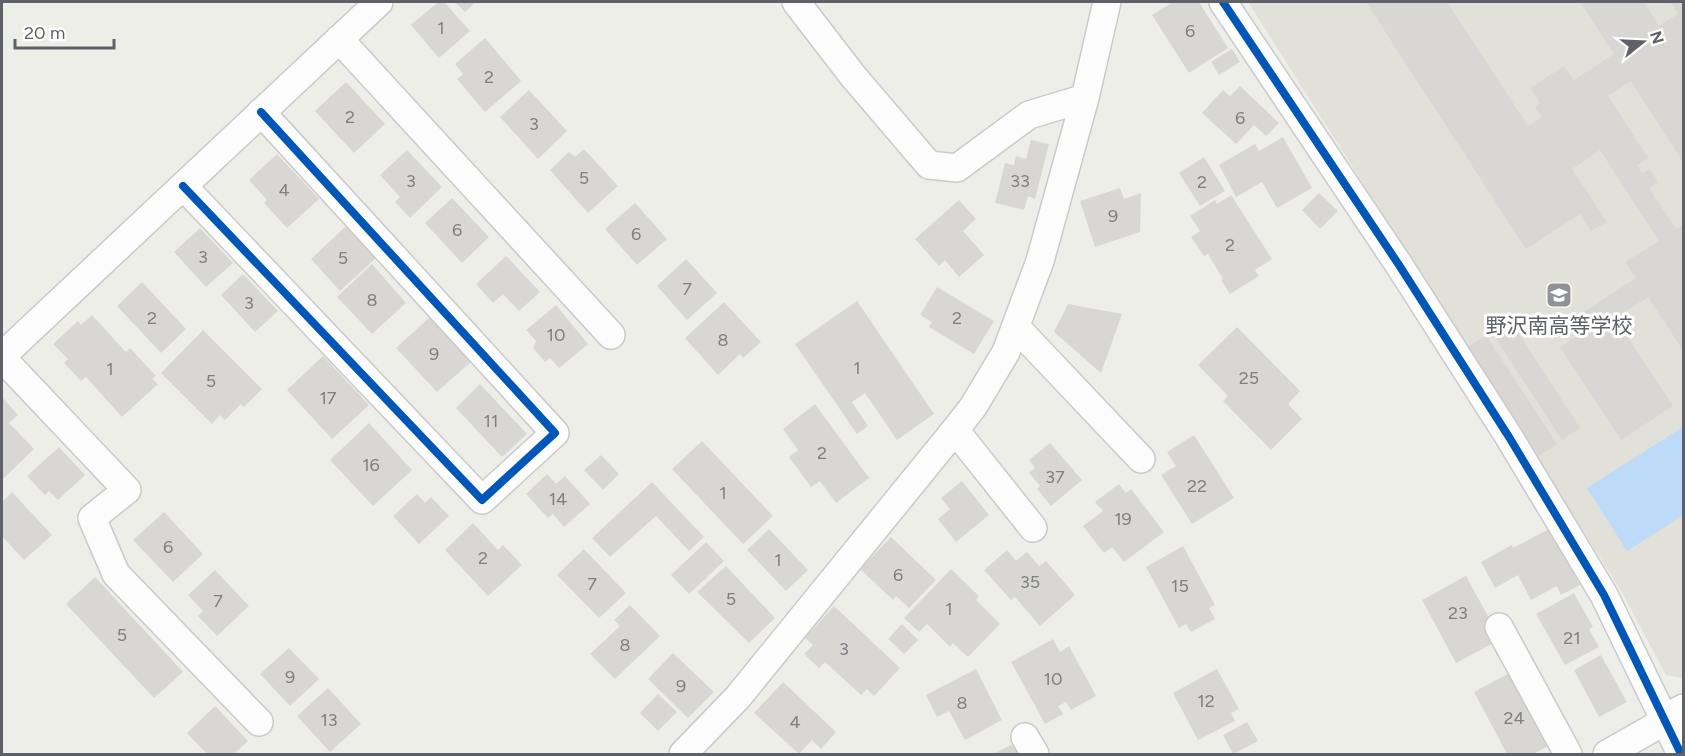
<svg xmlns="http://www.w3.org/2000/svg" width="1685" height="756" font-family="Figtree,'Noto Sans JP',sans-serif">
<rect width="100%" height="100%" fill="#eeeee9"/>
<!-- education -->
<path fill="#e1e0d9" d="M1248 2H1683V678L1666 675 1620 589Z"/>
<!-- water -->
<path fill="#bddaf8" d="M1683 427V515L1627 551 1587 488Z"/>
<!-- building -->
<path fill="#d8d7d4" d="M438 2H444L470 31 439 58 411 25Z
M455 2H476L465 12Z
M1173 2H1199L1228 48 1189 73 1152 15Z
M1366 2H1447L1528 126 1542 117 1535 107 1540 104 1530 88 1564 66 1574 80 1614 54 1580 2H1644L1659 26 1678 14 1670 2H1684V164L1631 81 1608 96 1648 158 1637 165 1642 173 1650 169 1658 182 1649 188 1676 229 1684 225V352L1648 297 1615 318 1673 406 1621 440 1560 347 1589 328 1579 315 1636 278 1625 262 1659 241 1600 150 1572 169 1607 222 1591 231 1580 214 1526 249Z
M485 38 521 81 485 112 457 79 463 74 455 64Z
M1232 49 1240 62 1219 75 1211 62Z
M346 82 385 124 354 153 315 111Z
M1240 86 1279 123 1266 136 1254 125 1236 144 1202 113 1223 90 1230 96Z
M529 90 567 131 538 159 500 117Z
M1283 137 1312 188 1277 208 1262 182 1236 197 1219 165 1255 144 1259 151Z
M1031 140 1049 144 1035 199 1028 196 1024 210 995 203 1005 163 1014 165 1016 156 1026 159Z
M584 149 618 186 588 213 550 170 569 152 575 157Z
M407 150 442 187 410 218 395 202 400 197 380 175Z
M277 154 319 199 287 228 264 203 267 200 249 180Z
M1204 157 1225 191 1200 206 1179 173Z
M1120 188 1124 199 1141 193 1140 232 1095 247 1080 201Z
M1319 193 1338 211 1320 229 1302 210Z
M1231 195 1272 259 1255 270 1259 276 1230 294 1221 280 1223 279 1208 254 1204 256 1191 237 1200 231 1190 216 1215 200 1217 204Z
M452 198 489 237 462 263 425 223Z
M959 200 976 219 963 231 984 255 959 277 945 260 939 266 915 239Z
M635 203 667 239 637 265 605 229Z
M346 226 376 258 340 291 311 259Z
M200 228 233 263 206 287 174 252Z
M506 256 540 292 519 311 503 294 493 303 476 284Z
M686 259 717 293 687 320 657 286Z
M372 264 406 303 372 334 337 297Z
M243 274 278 311 255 332 221 295Z
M142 282 186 329 161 353 117 306Z
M937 287 994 321 974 354 929 327 932 322 920 315Z
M857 301 934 414 897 440 865 393 852 402 868 426 857 434 795 344Z
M724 302 761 342 743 358 740 354 718 375 685 338Z
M1068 304 1122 314 1101 373 1054 332Z
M556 305 588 344 559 368 550 358 545 362 533 348 536 341 526 330Z
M92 315 126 352 130 348 156 376 152 379 158 384 122 417 86 377 81 381 64 363 68 359 53 344 78 321 81 325Z
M431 316 472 361 437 392 396 348Z
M1509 319 1580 428 1562 440 1491 331Z
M1237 327 1300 391 1288 404 1302 419 1271 450 1223 401 1228 396 1198 365Z
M203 330 262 389 244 407 241 404 225 420 220 415 212 424 161 373Z
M1486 335 1557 444 1539 456 1468 347Z
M323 356 369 405 332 439 287 390Z
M480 384 527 434 502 457 456 408Z
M2 397 18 415 9 423 34 449 2 480Z
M815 404 869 478 836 503 820 481 811 487 789 457 798 450 783 429Z
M369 423 412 470 373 506 330 460Z
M1194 435 1234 498 1192 524 1161 475 1176 466 1167 452Z
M702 441 773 516 743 544 672 469Z
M1050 443 1082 480 1051 506 1037 489 1040 486 1029 473 1035 468 1029 460Z
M59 447 85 475 58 500 49 491 45 495 27 476Z
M601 455 619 474 603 490 584 470Z
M547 474 556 484 565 476 590 504 564 527 553 514 548 518 526 494Z
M962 481 989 515 956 542 938 519 950 509 941 498Z
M652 482 704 537 689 551 656 516 610 557 592 538Z
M1119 484 1126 493 1131 489 1164 532 1124 562 1112 547 1104 553 1083 526 1103 511 1095 502Z
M12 492 52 535 24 560 2 536V502Z
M417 494 425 503 431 497 449 516 419 544 393 516Z
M164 512 203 554 173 582 133 540Z
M473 523 498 550 503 545 522 565 488 596 445 550Z
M769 529 808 570 786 591 747 550Z
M1549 529 1580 585 1561 595 1557 586 1531 600 1518 575 1495 588 1481 562 1512 545 1513 548Z
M891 537 936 580 909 608 896 596 893 600 860 569Z
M706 542 724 561 689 594 671 575Z
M1183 546 1215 605 1209 608 1215 619 1191 632 1186 624 1179 628 1146 567Z
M584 549 626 593 599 618 557 575Z
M1007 550 1016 561 1027 552 1039 566 1046 561 1075 595 1040 626 1015 597 1011 600 984 570Z
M726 566 775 618 749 643 697 592Z
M951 569 979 596 976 600 1000 624 968 657 953 643 950 647 927 624 919 632 904 618Z
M215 570 249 606 217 636 198 616 203 611 188 595Z
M1466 576 1494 627 1497 641 1456 663 1422 600Z
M95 577 183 672 154 698 66 604Z
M1574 593 1593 627 1589 629 1599 647 1565 665 1536 614Z
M630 605 660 636 615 679 590 654 620 626 614 620Z
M834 606 900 668 874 696 867 689 861 695 825 662 819 668 804 654 813 645 805 638Z
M902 624 918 640 904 654 888 639Z
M1053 639 1060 652 1069 646 1096 696 1071 710 1066 702 1058 706 1063 714 1045 724 1011 662Z
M289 648 319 679 290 706 260 674Z
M673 653 714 692 688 718 648 679Z
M1601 655 1627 702 1599 717 1574 670Z
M976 669 1002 720 965 740 949 711 937 717 926 695Z
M1217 669 1239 709 1231 713 1235 721 1198 740 1173 693Z
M1515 670 1554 743 1533 754H1507L1474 692Z
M783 682 836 732 821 749 812 740 799 754 754 713Z
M328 688 361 724 330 752 297 716Z
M658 694 677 712 658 731 640 713Z
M215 706 248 741 234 754H207L187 733Z
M1247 722 1258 741 1233 754 1223 735Z
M1013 744 1019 754H993Z"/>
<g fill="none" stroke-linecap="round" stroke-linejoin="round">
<!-- minor casing -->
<g stroke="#cacaca" stroke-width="30">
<path id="minor" d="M796 2 853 76 929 165 957 168 1029 115 1085 98
M1223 2 1399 265 1509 437 1604 595 1681 754
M339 39 611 335
M183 186 482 500 555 433 261 112
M1016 327 1141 459
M2 356 379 2
M2 358 127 490 92 518 116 574 259 722
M955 430 1033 528
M1499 627 1568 754
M1025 737 1035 754
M683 754 738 697 955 430 973 407 1006 352 1040 261 1085 98 1107 2
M1607 754 1665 721"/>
</g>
<!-- tertiary casing -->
<g stroke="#cacaca" stroke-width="36">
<path id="tertiary" d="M1665 721 1684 711"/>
</g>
<!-- minor -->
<use href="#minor" stroke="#fcfcfc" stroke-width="27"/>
<!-- tertiary -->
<use href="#tertiary" stroke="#fcfcfc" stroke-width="33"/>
<!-- cycleway casing -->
<g stroke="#fff" stroke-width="11">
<path id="cycleway" d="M1223 2 1399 265 1509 437 1604 595 1681 754
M183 186 482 500 555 433 261 112"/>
</g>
<!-- cycleway -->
<use href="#cycleway" stroke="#0057b8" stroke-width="8"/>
</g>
<!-- icons -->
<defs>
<g id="school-square" transform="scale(1.35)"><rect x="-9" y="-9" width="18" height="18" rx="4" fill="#909294" stroke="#fff"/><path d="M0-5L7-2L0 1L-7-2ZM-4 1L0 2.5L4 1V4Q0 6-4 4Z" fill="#fff"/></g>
</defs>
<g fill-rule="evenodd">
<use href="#school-square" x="1559" y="295"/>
</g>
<g text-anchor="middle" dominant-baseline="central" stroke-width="6" stroke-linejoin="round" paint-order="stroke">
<!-- number labels -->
<g font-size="18" fill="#7d7f83">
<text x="441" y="28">1</text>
<text x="1190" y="31">6</text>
<text x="489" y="77">2</text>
<text x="350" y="117">2</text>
<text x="1240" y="118">6</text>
<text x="534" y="124">3</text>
<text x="584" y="178">5</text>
<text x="411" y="181">3</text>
<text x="1020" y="181">33</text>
<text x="1202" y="182">2</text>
<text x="284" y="190">4</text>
<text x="1113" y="216">9</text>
<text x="457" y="230">6</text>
<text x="636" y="234">6</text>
<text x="1230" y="245">2</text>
<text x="203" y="257">3</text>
<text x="343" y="258">5</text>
<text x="687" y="289">7</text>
<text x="372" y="300">8</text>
<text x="249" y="303">3</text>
<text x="152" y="318">2</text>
<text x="957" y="318">2</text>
<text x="556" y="335">10</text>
<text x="723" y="340">8</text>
<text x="434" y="354">9</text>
<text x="857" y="368">1</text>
<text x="110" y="369">1</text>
<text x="1249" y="378">25</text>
<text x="211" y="381">5</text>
<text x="328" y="398">17</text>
<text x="491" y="421">11</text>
<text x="822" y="453">2</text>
<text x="371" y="465">16</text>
<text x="1055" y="477">37</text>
<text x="1197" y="486">22</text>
<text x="723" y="493">1</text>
<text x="558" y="499">14</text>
<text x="1123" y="519">19</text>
<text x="168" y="547">6</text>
<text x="483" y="558">2</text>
<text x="778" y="560">1</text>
<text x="898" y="575">6</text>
<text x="1030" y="582">35</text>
<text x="592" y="584">7</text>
<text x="1180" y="586">15</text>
<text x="731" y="599">5</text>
<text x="218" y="601">7</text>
<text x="949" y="609">1</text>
<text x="1458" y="613">23</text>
<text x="122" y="635">5</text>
<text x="1572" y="638">21</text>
<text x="625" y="645">8</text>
<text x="844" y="649">3</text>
<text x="290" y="677">9</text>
<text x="1053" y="679">10</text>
<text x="681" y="686">9</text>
<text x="1206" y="701">12</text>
<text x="962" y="703">8</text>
<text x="1514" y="718">24</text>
<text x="329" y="720">13</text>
<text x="795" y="722">4</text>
</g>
<!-- poi labels -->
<g font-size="21" fill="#5e6167" stroke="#fff">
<text x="1559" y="325">野沢南高等学校</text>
</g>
</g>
<!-- border -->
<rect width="1685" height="756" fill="none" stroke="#5e6167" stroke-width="6"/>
<!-- north arrow -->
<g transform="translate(1643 42) rotate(72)" stroke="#ffffff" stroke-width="4.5" paint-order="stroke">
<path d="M0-4.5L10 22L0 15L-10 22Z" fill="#5e6167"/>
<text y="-9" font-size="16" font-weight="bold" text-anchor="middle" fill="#5e6167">N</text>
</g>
<!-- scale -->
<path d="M15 39v9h99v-9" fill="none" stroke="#5e6167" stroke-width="3"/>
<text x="24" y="39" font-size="18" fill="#5e6167" stroke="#ffffff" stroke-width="4.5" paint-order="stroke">20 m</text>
</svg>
